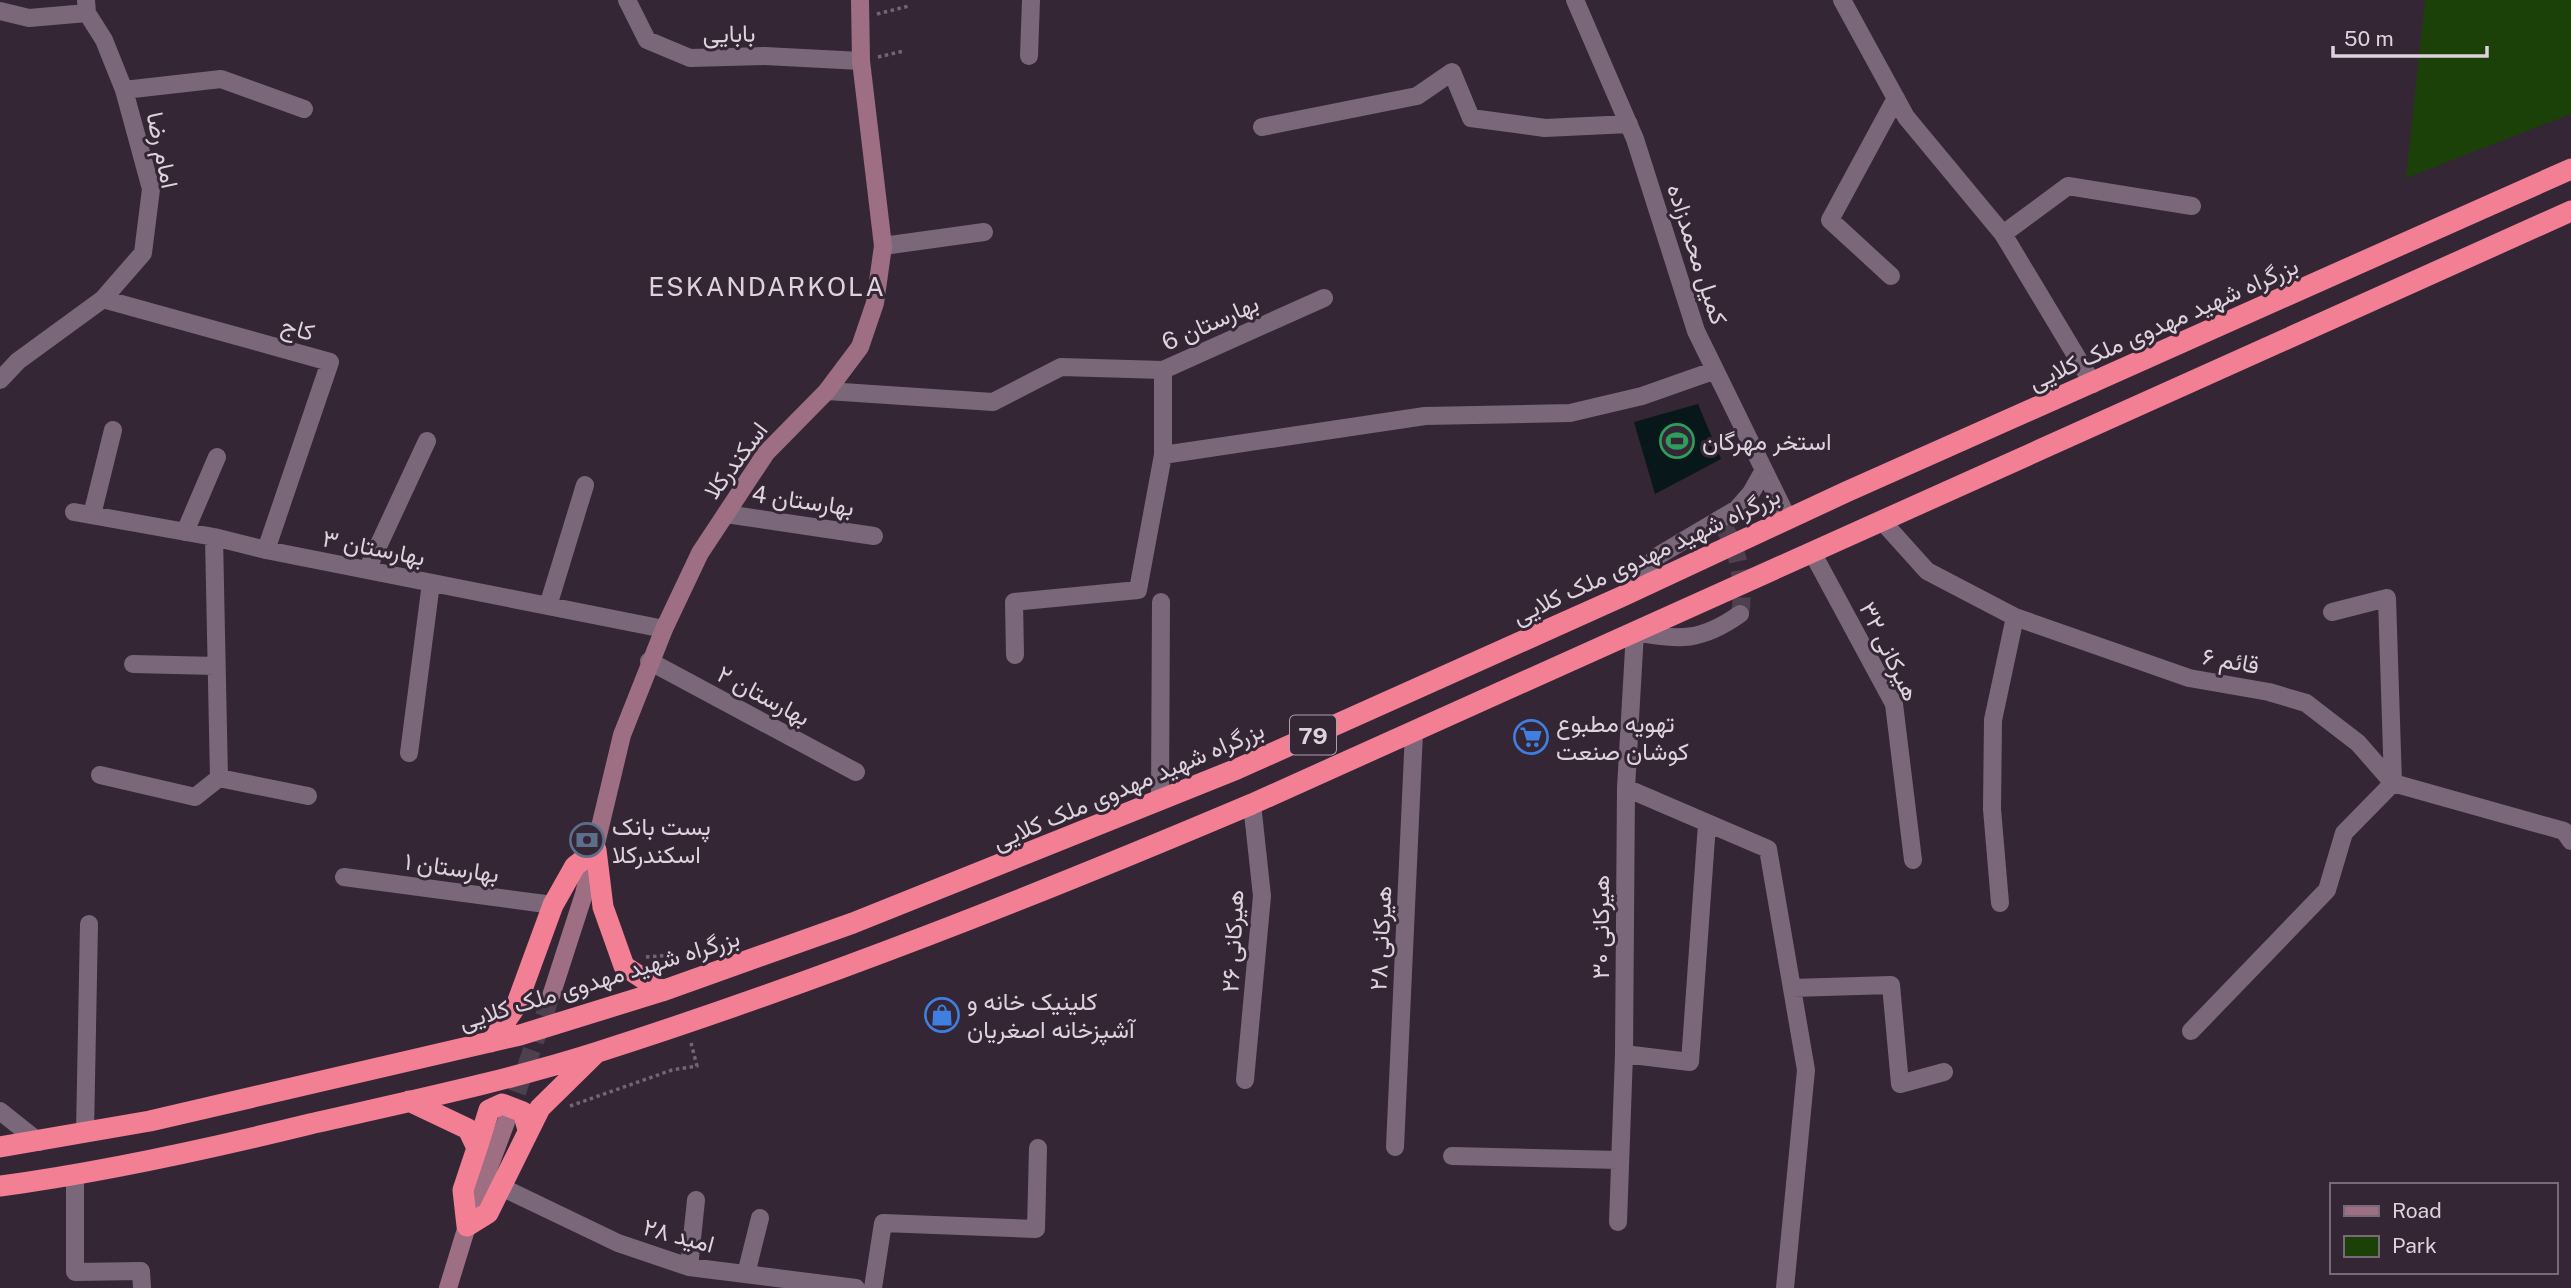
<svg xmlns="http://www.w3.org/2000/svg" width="2571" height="1288" font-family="'Public Sans',Vazirmatn,sans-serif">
<rect width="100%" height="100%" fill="#352636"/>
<!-- green -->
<path fill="#1b4109" d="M2425 0H2571V114L2406 178Z"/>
<!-- water -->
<path fill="#08171a" d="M1698 404 1721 459 1655 494 1634 422Z"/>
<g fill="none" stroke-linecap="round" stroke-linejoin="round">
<!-- street-tunnel -->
<path stroke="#4e404f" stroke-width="18" stroke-dasharray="18 9" stroke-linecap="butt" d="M1718 522C1739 539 1745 588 1740 614"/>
<!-- secondary-tunnel -->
<path stroke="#4e404f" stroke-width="18" stroke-dasharray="18 9" stroke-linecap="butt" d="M508 1118 551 996"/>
<!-- path -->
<path stroke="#736573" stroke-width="3.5" stroke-dasharray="3.5 3.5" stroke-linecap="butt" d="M877 14 909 6
M878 57 904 51
M646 957 672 955 674 967
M570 1106 672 1070 697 1066 691 1043"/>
<!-- street -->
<path stroke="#7a687a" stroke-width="18" d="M627 0 647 40 690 58 765 56 861 61
M1575 0 1635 139 1696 331 1788 519
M1842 0 1906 117 2003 234 2093 384
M0 11 29 18 87 13
M1029 56 1031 0
M124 90 221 79 304 109
M1262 127 1417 96 1452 72 1471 118 1545 128 1629 124
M2003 234 2068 186 2192 206
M883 246 984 232
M1891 276 1830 220 1896 98
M103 299 330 362 266 550
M0 380 18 361 103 299 143 253 151 189 124 90 104 40 87 13 86 0
M827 391 993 402 1061 367 1163 370 1324 298
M1163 455 1425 416 1570 413 1642 396 1713 371
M74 512 214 537 266 550 664 629
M726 514 874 536
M92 515 113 430
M1882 521 1927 571 2015 617 2189 678 2269 692 2306 703 2358 743 2393 783 2564 831 2571 841
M185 532 217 457
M214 537 219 778 308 796
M1812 552 1894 704 1913 860
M367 570 427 441
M1625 594 1656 557 1737 509 1751 493 1764 470
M548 606 585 485
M1015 655 1014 602 1138 590 1163 455V370
M649 661 856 772
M133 664 216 666
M409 753 431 583
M100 775 195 797 219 778
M1626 788 1768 849 1806 1070 1785 1288
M1160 801 1161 602
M344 877 553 905
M2000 903 1992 809 1993 720 2015 617
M1792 988 1891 985 1900 1084 1944 1072
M2191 1031 2327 890 2344 833 2393 783 2387 598 2332 612
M1624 1054 1690 1062 1707 824
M1245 1080 1262 896 1252 804
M0 1111 39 1142
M85 1133 89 924
M1395 1147 1414 732
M1452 1156 1619 1160
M75 1174V1272L141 1271 142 1288
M501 1187 618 1243 689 1267 856 1288
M1618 1222 1624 1054 1626 788 1635 632C1679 641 1702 641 1740 614
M689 1267 696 1200
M746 1274 760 1218
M873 1288 883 1223 1036 1229 1038 1148"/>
<!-- secondary -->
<path stroke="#9e6f82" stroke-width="18" d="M551 996 584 894 622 735 664 629 700 553 766 453 827 391 860 347 875 303 883 246 861 61 860 0
M448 1288 467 1226 506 1122"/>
<!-- highway -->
<path stroke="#f37f95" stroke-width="21" d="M491 1042 516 1006 553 905 575 866 596 850 603 907 624 966 662 991
M409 1101 468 1129 477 1148 463 1190 467 1226 488 1213 540 1108 596 1053
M0 1147 150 1121 520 1035 662 991 853 923 1237 769 1623 596 1846 492 2571 169
M477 1148 489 1110 502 1104 523 1112 528 1130
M0 1186C105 1172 208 1149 310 1124 406 1102 504 1082 598 1052 820 981 1037 895 1252 804L2571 211"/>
</g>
<!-- icons -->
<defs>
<g id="stadium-ring" transform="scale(1.75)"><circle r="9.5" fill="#352636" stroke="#2e9e5b" stroke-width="1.5"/><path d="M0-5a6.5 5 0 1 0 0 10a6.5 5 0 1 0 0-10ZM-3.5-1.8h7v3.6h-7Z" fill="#2e9e5b"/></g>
<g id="supermarket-ring" transform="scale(1.75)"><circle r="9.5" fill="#352636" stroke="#3f7fe0" stroke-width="1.5"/><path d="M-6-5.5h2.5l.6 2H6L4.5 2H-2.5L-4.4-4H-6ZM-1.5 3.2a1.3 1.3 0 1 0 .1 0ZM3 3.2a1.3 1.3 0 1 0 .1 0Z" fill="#3f7fe0"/></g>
<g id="bank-ring" transform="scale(1.75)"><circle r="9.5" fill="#352636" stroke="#5c6f8a" stroke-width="1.5"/><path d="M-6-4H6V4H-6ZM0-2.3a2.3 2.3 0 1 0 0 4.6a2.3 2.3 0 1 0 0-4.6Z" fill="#5c6f8a"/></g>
<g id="shop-ring" transform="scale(1.75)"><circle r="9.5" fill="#352636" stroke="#3f7fe0" stroke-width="1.5"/><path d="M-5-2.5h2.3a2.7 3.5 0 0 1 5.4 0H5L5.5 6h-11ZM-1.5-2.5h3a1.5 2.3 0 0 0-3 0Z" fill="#3f7fe0"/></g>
</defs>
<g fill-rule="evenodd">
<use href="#stadium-ring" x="1677" y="441"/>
<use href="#supermarket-ring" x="1531" y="737"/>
<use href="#bank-ring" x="587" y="840"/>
<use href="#shop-ring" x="942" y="1015"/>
</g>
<g text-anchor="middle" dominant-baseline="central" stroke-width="6" stroke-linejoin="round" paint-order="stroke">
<!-- shield labels -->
<rect fill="#352636" stroke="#ab9fab" stroke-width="2" x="1290" y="715.5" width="46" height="39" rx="5"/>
<g font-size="23" font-weight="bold" fill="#ddd3dd">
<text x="1313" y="735">79</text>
</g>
<!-- street labels -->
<g font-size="24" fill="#ddd3dd" stroke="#352636">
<text transform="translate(729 33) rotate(-1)">بابایی</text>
<text transform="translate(163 150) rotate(78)">امام رضا</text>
<text transform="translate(1698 254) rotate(72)">کمیل محمدزاده</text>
<text transform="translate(1210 322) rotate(-24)">بهارستان 6</text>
<text transform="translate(2163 323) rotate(-24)">بزرگراه شهید مهدوی ملک کلایی</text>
<text transform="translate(298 328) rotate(16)">کاج</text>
<text transform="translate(735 460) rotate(-53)">اسکندرکلا</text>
<text transform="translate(803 500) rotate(8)">بهارستان 4</text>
<text transform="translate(374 547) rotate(11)">بهارستان ۳</text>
<text transform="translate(1646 555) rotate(-25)">بزرگراه شهید مهدوی ملک کلایی</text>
<text transform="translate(1890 651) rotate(64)">هیرکانی ۳۲</text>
<text transform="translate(2231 660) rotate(10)">قائم ۶</text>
<text transform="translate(764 695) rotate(28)">بهارستان ۲</text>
<text transform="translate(1128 785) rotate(-23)">بزرگراه شهید مهدوی ملک کلایی</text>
<text transform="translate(452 867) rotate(8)">بهارستان ۱</text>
<text transform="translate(1600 927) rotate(-90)">هیرکانی ۳۰</text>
<text transform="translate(1380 938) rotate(-87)">هیرکانی ۲۸</text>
<text transform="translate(1232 941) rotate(-87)">هیرکانی ۲۶</text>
<text transform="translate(599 979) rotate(-17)">بزرگراه شهید مهدوی ملک کلایی</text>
<text transform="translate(679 1235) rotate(15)">امید ۲۸</text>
</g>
<!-- poi labels -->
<g font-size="24" fill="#ddd3dd" stroke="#352636" text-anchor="start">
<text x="1702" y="441">استخر مهرگان</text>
<text x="1556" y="723">تهویه مطبوع<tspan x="1556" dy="28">کوشان صنعت</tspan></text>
<text x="612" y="826">پست بانک<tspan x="612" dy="28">اسکندرکلا</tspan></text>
<text x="967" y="1001">کلینیک خانه و<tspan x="967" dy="28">آشپزخانه اصغریان</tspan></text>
</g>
<!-- neighbourhood labels -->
<g font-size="26" letter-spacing="2" fill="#ddd3dd" stroke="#352636">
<text x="767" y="286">ESKANDARKOLA</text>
</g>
</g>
<!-- legend -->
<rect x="2330" y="1183" width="228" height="91" fill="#352636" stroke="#786b79" stroke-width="2"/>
<rect x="2344" y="1206" width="35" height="10" fill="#9e6f82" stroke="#786b79" stroke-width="2"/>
<text x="2392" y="1218" font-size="21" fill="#ddd3dd">Road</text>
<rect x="2344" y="1236" width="35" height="21" fill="#1b4109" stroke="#786b79" stroke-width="2"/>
<text x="2392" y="1253" font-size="21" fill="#ddd3dd">Park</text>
<!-- scale -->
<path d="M2333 46v10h154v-10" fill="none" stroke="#ddd3dd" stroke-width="3.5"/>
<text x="2344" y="46" font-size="21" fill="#ddd3dd" stroke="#352636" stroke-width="5" paint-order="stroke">50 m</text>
</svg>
